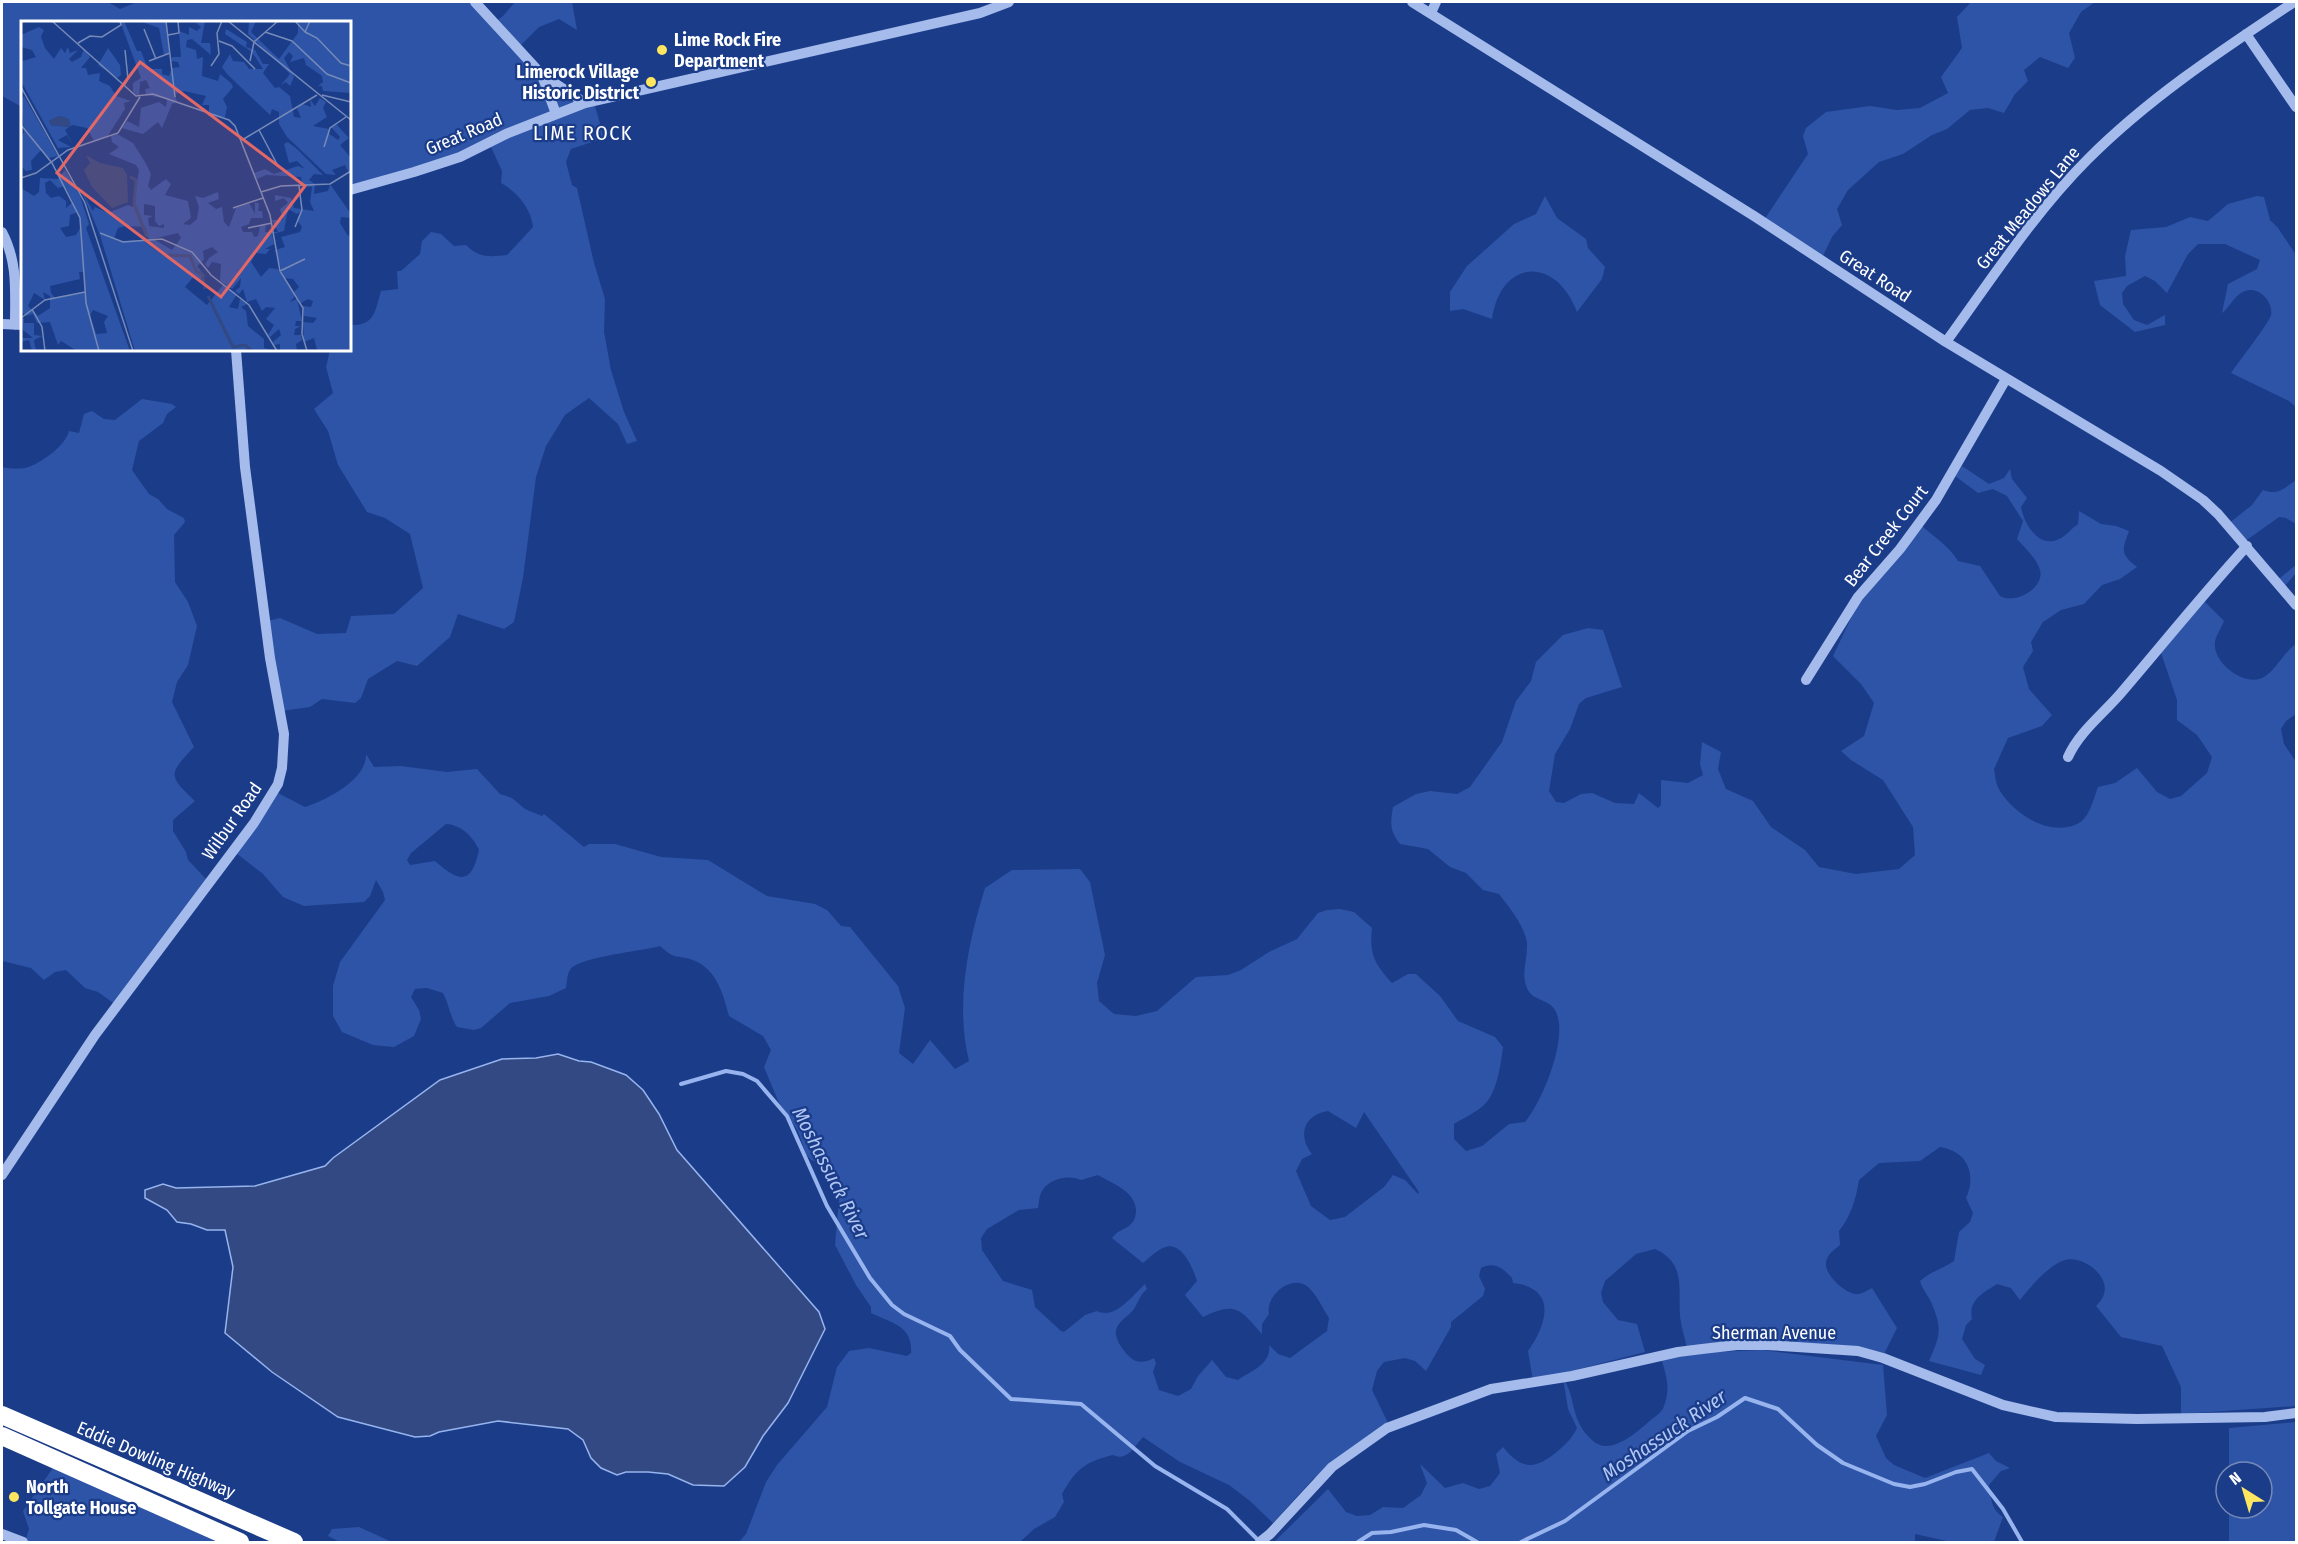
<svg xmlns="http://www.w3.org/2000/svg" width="2298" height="1544" font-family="'Fira Sans Condensed',sans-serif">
<rect width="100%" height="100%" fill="#1b3c89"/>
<!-- green -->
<path fill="#2e54a7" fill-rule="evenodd" d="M2 2H108L120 9 137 2H471L492 24 503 16 515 2H572L577 30 559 19 539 27 517 49 518 53 592 102 595 106 604 138 571 149 566 162 572 185 577 188 594 263 605 299 604 332 611 370 624 412 637 441 627 444 618 424 589 398 565 415 546 446 536 477 523 578 514 622 504 629 458 614 450 637 417 666 397 661 368 679 361 698 355 703 322 699 310 707 282 711 267 621 280 618 317 634 346 633 351 616 394 614 423 588 410 534 385 518 367 512 338 465 328 431 314 409 333 393 326 367 330 350H350V325C375 326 375 311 381 291L398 289 397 271H401L420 254 422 241 431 232 441 234 454 246 466 245C479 258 489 257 507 255L533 227C531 208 517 192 501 183L502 171 491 147 350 194V22H22V107L2 96Z
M1971 2H2095L2081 12 2069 33 2075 58 2068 68 2040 57 2024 70 2028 81 2015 94 2004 113 1988 108 1970 110 1947 129 1932 135 1903 154 1879 162 1848 190 1837 209 1842 225 1832 237 1821 260 1762 223 1808 154 1803 136 1806 128 1826 112 1870 106 1897 110 1920 108 1948 93 1941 77 1962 48 1957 17Z
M1545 196 1557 218 1586 239 1588 248 1605 267 1602 279 1577 312C1556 256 1501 258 1492 319L1463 309 1450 311V292L1467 266 1514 224 1536 214Z
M2257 196 2264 197 2270 220 2278 228 2296 255V407L2289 401 2231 373C2237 364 2269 323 2271 315 2274 300 2255 283 2241 293 2233 298 2229 308 2222 313L2228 284 2257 269 2260 260 2225 244H2198L2188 254 2167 293 2155 281 2145 276 2127 286 2122 293 2123 304 2134 320 2147 325 2165 315V325L2135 332 2100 305 2094 281 2126 276 2125 256 2131 230 2166 227 2190 217 2208 221 2228 204Z
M142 399 172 404 176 407 167 414 163 423 139 441 132 470 149 494 158 499 167 509 184 518 185 522 174 535 175 582 188 602 197 626 188 665 177 682 172 702 194 747C169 774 167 775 195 801L173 820V831L186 852 188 860 208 881 116 1005 98 992 85 988 66 970 55 972 44 980 31 968 2 961V467C10 469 22 470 31 466 43 461 66 445 69 431L79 433 84 414 92 411 104 419 115 420Z
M1962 466 1989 484 2004 478 2010 469 2012 479 2027 498 2021 507C2024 524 2039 549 2059 539 2066 536 2072 528 2078 524L2079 511 2101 524 2116 526 2129 531C2122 550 2120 554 2137 567L2120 579 2102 585 2084 604 2061 610 2043 622 2031 642 2033 651 2023 667 2029 689 2052 715 2042 726 2008 738 1994 769C1995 776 1996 785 2000 791 2015 815 2051 838 2079 823 2090 817 2094 797 2098 787L2115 783 2137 768 2157 792 2170 799 2181 796 2207 773 2212 757 2197 735 2177 720V700L2161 653 2162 648 2203 600 2224 621C2222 627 2216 635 2215 642 2212 663 2246 688 2264 677 2278 668 2283 653 2296 644V714L2286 721 2281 729 2284 744 2296 762V1406L2181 1414V1387L2162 1346 2121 1337 2096 1306C2099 1303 2103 1298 2104 1294 2110 1275 2082 1255 2065 1260 2050 1264 2030 1287 2020 1300L2011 1288 1997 1284C1983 1293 1968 1300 1972 1319L1966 1325 1962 1339 1975 1359 1985 1365 1981 1375 1929 1361C1940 1335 1943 1330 1931 1302 1928 1295 1922 1289 1920 1281 1930 1272 1942 1269 1954 1261L1959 1232 1970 1222 1973 1213 1966 1198C1977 1174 1967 1151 1940 1147L1920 1161 1879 1163 1859 1180C1856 1199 1851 1216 1839 1231L1840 1245C1834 1250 1826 1255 1826 1264 1825 1275 1847 1296 1859 1294 1863 1293 1868 1290 1872 1288L1897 1328 1883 1356 1845 1348 1687 1349C1685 1338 1681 1327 1680 1316 1678 1288 1686 1263 1655 1249L1636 1254 1605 1281 1601 1293 1603 1302 1618 1320 1637 1324 1645 1352 1533 1381 1528 1351C1547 1324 1558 1288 1513 1283L1512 1278C1503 1268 1494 1261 1481 1268L1479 1276 1485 1289 1483 1296 1451 1322V1327L1426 1371 1415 1361 1405 1358 1384 1362 1377 1371 1372 1390 1391 1429 1314 1478 1273 1523 1250 1501 1229 1485 1180 1462 1143 1437C1134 1447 1127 1462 1113 1455 1085 1462 1076 1469 1062 1494L1064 1502 1055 1517 1034 1529 1020 1542H739L746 1534 766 1482 777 1465 827 1407 837 1367 849 1351 869 1348 907 1356 911 1353C913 1326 892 1323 871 1313V1307L856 1285 835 1245 839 1200 835 1172 826 1164 811 1160 806 1154 798 1131 779 1103 764 1067 771 1050 763 1036 729 1016C723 993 716 967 690 959 673 955 675 959 660 946 643 951 577 957 570 970 567 974 567 983 566 988L549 996 510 1003 481 1028 474 1030 457 1027C450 1017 449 1004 443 993L427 988 415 989 411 997 419 1010 421 1019 414 1036 394 1047 373 1045 342 1032 333 1016V986L340 962 385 900 383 892 376 880 370 896 364 902 304 906 283 897 263 874 236 853 276 792 305 807C326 800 367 780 366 754L374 767 401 766 447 772 477 769 500 794 512 798 525 809 542 816 544 814 584 847 589 844H615L661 857 708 860 767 896 815 904 827 910 841 926 850 927 898 986 905 1008 899 1053 913 1064 930 1040 955 1069 969 1061C955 1004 968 943 985 888L1012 870 1080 869 1090 882 1105 955 1097 983 1099 1001 1114 1014 1136 1016 1157 1011 1196 977 1228 975 1241 970 1269 952 1297 939 1318 913 1327 910 1340 909 1354 912 1372 928C1369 955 1375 964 1392 983L1408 974H1416L1440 996 1458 1021 1495 1037 1503 1047C1501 1063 1498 1085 1489 1099 1482 1110 1465 1117 1454 1124V1139L1466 1151 1482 1146 1509 1124 1525 1122C1542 1103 1570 1035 1555 1010 1549 999 1532 1001 1527 988 1521 975 1527 960 1527 947 1528 930 1509 907 1499 894L1483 890 1466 873 1450 867 1428 849 1400 844C1390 831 1390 824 1393 807L1416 794 1430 791 1457 794 1470 787 1502 742 1516 701 1531 681 1536 662 1563 635 1588 628 1603 630 1622 687 1586 698 1579 704 1570 729 1555 754 1549 791 1556 802 1564 803 1581 794 1592 793 1615 803 1634 804 1639 793 1658 808 1661 805V780L1688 783 1703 775 1700 764 1702 742 1721 752 1718 769 1726 789 1753 801 1771 827 1805 850 1819 867 1856 874 1899 869 1915 855 1913 827 1883 780 1851 760 1841 751 1864 736 1874 703 1861 684 1833 656 1860 599 1921 525C1933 536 1951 548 1958 561L1980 566 2000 596C2015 605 2045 588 2040 570 2037 559 2024 547 2017 539L2023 521 2007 496 1993 489 1978 493 1955 476ZM446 824C462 825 473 837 479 850 471 886 459 882 435 861L410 865 407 860 411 853ZM1328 1111 1356 1128 1364 1112 1419 1192 1418 1194 1405 1180 1393 1175 1384 1187 1345 1217 1330 1220 1311 1206 1296 1171 1302 1159 1312 1154C1297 1135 1304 1115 1328 1111ZM1098 1175C1113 1184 1135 1191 1136 1210 1136 1215 1135 1220 1131 1224 1125 1230 1119 1229 1112 1238L1143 1263C1149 1258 1156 1251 1163 1248 1181 1239 1193 1268 1197 1281L1185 1295 1203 1317C1236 1301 1240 1309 1262 1334V1324L1269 1314C1265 1297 1290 1274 1307 1286 1316 1293 1323 1309 1329 1318L1327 1331 1290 1358 1278 1354 1269 1345C1272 1364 1251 1371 1238 1380L1226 1377 1212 1360 1198 1376 1191 1389 1178 1396 1159 1390 1153 1372 1156 1363 1154 1358C1149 1361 1142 1363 1136 1361 1127 1357 1114 1340 1116 1330 1119 1320 1128 1317 1134 1309 1139 1301 1140 1295 1147 1289L1145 1284C1132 1296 1115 1320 1097 1311L1085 1315 1064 1332 1061 1331 1035 1307 1032 1290 1003 1281 982 1250 981 1238 987 1229 1019 1210 1038 1208C1039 1203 1039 1197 1041 1193 1047 1179 1068 1174 1081 1180Z
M2296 480V524L2286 518 2279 517 2244 542 2228 524 2252 505 2263 490C2279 496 2284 488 2296 480Z
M2296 565V573L2284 587 2276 581Z
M1762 1350 1883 1365 1887 1415 1876 1436 1886 1458 1894 1465 1925 1478 1989 1453 1996 1461 2010 1468 2001 1471 1989 1485C1991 1497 1991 1510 2003 1517L1994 1542H1951L1915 1534V1542H1274L1328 1489 1346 1512 1357 1516 1370 1515 1383 1507 1403 1508 1421 1495 1427 1483 1420 1464 1445 1488 1463 1483 1479 1489 1490 1486 1500 1473 1496 1454 1503 1447C1523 1471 1535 1470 1559 1450 1567 1443 1572 1438 1577 1428L1568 1409 1563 1378C1577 1399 1569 1419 1592 1440 1610 1458 1638 1431 1652 1419 1656 1416 1663 1411 1664 1406 1671 1387 1666 1376 1661 1357L1691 1353Z
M2296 1422V1542H2229V1508H2262V1472H2229V1428Z
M57 1462 241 1542H25L29 1529 23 1511Z
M359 1527 392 1542H340L328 1536 332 1529Z"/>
<!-- water -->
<path fill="#324983" stroke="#97b4ef" stroke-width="1.5" d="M558 1054 579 1061 591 1062 626 1075 643 1090 659 1114 677 1150 819 1312 825 1329 788 1403 763 1436 745 1467 724 1486 693 1485 668 1474 648 1472H626L617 1475 601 1468 591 1458 583 1440 568 1429 498 1421 439 1432 430 1436 415 1437 338 1417 272 1372 225 1333 233 1267 225 1230H207L191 1224 177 1222 167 1210 145 1198V1190L163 1184 176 1188 255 1186 325 1166 333 1158 440 1080 502 1059 536 1058Z"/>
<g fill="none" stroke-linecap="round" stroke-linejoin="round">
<!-- stream -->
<path stroke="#97b4ef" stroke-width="4" d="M681 1084 726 1071 743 1074 757 1081 787 1116 827 1206 870 1278 892 1305 904 1314 950 1336 960 1350 1011 1399 1081 1404 1155 1466 1227 1509 1257 1539
M1358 1542 1372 1533 1391 1532 1424 1525 1456 1530 1477 1542
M1521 1542 1565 1521 1688 1431 1717 1417 1745 1398 1778 1409 1817 1445 1843 1463 1894 1484 1910 1487 1925 1484 1956 1472 1972 1469 2003 1509 2022 1542"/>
<!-- minor -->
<path stroke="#a4bbec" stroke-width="10" d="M475 2 542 75
M1412 2 1754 216 1946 342 2161 471 2203 500 2218 514 2296 605
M1431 13 1436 2
M2246 34 2296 107
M556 114 542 75 585 103
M350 190 414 172 460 157 506 134 585 103 980 13 1009 2
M2 232C18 262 15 291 15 325
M2 324 22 325
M1946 342C1991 280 2034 213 2088 159 2150 97 2222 50 2294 2
M1806 680 1858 597 1900 549 1936 500 2006 379
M2068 757C2079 732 2103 714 2121 693 2163 644 2203 594 2247 546
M2 1175 95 1035 254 823 278 784 282 768 284 734 270 658 245 467 236 350
M2 1534 23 1542
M1260 1542 1270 1534 1332 1467 1387 1428 1491 1389 1572 1376 1678 1352 1702 1349 1737 1345H1767L1858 1351 1883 1358 2003 1405 2056 1417 2137 1419 2265 1417 2296 1413"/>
<!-- highway -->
<path stroke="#fff" stroke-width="18" d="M2 1415 294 1542
M2 1436 240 1542"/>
</g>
<!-- markers -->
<g fill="#fee661" stroke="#1b3c89" stroke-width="2">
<circle cx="662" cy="50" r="6"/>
<circle cx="651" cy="82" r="6"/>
<circle cx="14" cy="1497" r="6"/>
</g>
<g text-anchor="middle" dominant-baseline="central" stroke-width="4.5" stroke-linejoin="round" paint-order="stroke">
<!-- poi labels -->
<g font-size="18" font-weight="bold" fill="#fff" stroke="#1b3c89" text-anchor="start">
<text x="674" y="40">Lime Rock Fire<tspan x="674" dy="21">Department</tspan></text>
<text x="639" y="72" text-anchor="end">Limerock Village<tspan x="639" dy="21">Historic District</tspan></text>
<text x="26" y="1487">North<tspan x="26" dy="21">Tollgate House</tspan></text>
</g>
<!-- street labels -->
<g font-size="18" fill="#fff" stroke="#1b3c89">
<text transform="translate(464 134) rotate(-23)">Great Road</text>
<text transform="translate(2028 208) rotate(-51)">Great Meadows Lane</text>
<text transform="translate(1875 276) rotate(33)">Great Road</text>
<text transform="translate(1886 536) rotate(-52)">Bear Creek Court</text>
<text transform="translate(232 821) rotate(-55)">Wilbur Road</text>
<text x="1774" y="1333">Sherman Avenue</text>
<text transform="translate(156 1460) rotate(23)">Eddie Dowling Highway</text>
</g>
<!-- neighbourhood labels -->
<g font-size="20" letter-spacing="1.5" fill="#fff" stroke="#1b3c89">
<text x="583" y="133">LIME ROCK</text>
</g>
<!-- water labels -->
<g font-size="20" font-style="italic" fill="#b0c6f4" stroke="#1b3c89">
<text transform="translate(831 1173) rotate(63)">Moshassuck River</text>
<text transform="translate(1664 1435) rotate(-34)">Moshassuck River</text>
</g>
</g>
<!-- overview -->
<g transform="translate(21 21)">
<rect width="330" height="330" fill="#1b3c89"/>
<path d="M99 0H103L116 30H120L127 48H141V53L148 55 151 47 159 46 157 41 150 40 151 36H160L158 10 168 14V6L176 10 180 6 175 2 184 0 180 22H189L190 34 171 18 166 19 165 26 175 29 176 38 182 36 181 55 197 60 199 53 210 62 212 66 202 78 206 86 204 96 188 95V84H181L185 75 163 70 154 73 156 81 151 83 141 107 137 101 122 113 101 107 106 100 118 106 120 87 138 81 145 86 146 78 125 74 124 68 129 67 125 59 119 61 118 76 112 71V62L120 57ZM119 0H145L149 33 143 34 138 7ZM220 0H235L230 11 258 38 277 12V0H330V72L302 70 301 65H297L302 61 301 55 285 44 283 37 269 41 272 35 268 31 263 37 273 56 269 65 265 61 260 64 269 53 227 13 228 2ZM18 6 23 9 20 16 24 27 33 38 40 27 44 32 47 26 49 32 57 29 48 38 51 41 60 36 63 28 69 36 60 47H65L67 54 79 52 78 60 89 65 95 75 110 80 103 82 104 88 86 116 73 120 66 107 51 104 44 109 53 125 46 114 37 119 50 126 37 127 0 60V36L2 40 15 36 11 29 0 26V14ZM38 95 48 98 49 106 30 104 28 100ZM205 8 226 21 225 26 234 29 242 43H248L242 52 254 67 258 66 269 75 273 96 280 97 276 87 282 83 290 86 289 78 294 85 299 77 305 81 302 87 306 96 292 105 308 108 307 112 317 119 319 116 310 106 315 103 328 117 319 124 330 137 328 152 324 144 311 149 315 154 305 153 266 116 258 103V91L251 88 249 94 206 53 201 46 209 33 212 40 223 41 228 48H242L231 31 204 13ZM87 27 99 44 100 54 96 57 77 44ZM3 75 37 135 28 137 20 129 10 140 11 149 5 150 0 145V115L3 112 0 79ZM96 113 112 122 124 141 130 153 127 165 130 169 145 158 150 163 144 174 167 180 170 197 162 203 169 204 176 198 178 186 174 175 182 177 197 171 198 178 187 182 195 188 201 186 203 201 208 206 215 187 228 182 234 193V181L238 183 237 190H241L242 197H230L228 203 220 206 222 211H231L233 216 237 215 239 205 245 203 244 211H257L251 199H262L259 188 267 182 263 177 254 180V174L270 177 273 187 293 190 289 181 291 166 282 165 280 156 245 154 236 158 233 152 244 148 253 153 277 145 284 148 276 140 268 142 263 123 267 121 276 128 302 154 293 153 288 159 294 163 293 173 307 170 309 163 330 193V197L320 196 319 202 327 215 330 212V330L296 329 293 317 283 321 282 301 292 302 296 297 283 295 282 285 290 286 292 280 287 278 280 282 273 271 278 266 272 258 263 257 254 229 264 226 260 216 279 211 281 206 276 199 279 191 276 193 267 188 263 210 251 213 253 223 244 228H249L245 233 235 232 230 241 240 256 248 247 257 248 274 275 269 281 276 278 281 300H275L274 305H280L274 308 273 314H280L281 319 275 323 276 330H259V323L253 324 252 321 260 314 258 308 249 316 247 314 253 304 245 298 254 287 245 286 241 290 235 278 226 281 222 268 218 273 214 270 219 266 220 257 211 268 199 260 200 243 191 241 187 247 184 243 188 237 197 231 191 226 182 230 183 239 176 245 184 255 178 260 173 255 164 266 186 284 202 264 216 273 208 286 217 288 219 278 226 283 220 286 225 290 227 305 243 318V327L255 330H114L79 214 60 169 72 190 74 186 87 192 107 184 112 186 118 149 115 144 88 133 98 126 91 121 90 115ZM123 183 134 185V200L138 205 143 203V207L128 205 127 197 132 195 123 194ZM105 205 124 206 128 219 157 212 160 217 151 229 134 219 97 220 93 218 97 207ZM44 149 59 175 68 203 65 207 109 330H56L40 320 37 324 29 301 16 302 12 293 5 295 0 290V167L13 175 18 171 19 157 37 158ZM29 159 37 167 44 165 52 181 45 187V180L38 175 30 177 25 172 24 162ZM57 191 60 205 55 214 45 216 39 207 48 205 49 194ZM58 251H63L64 271 34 277 30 272 29 265 59 258ZM22 271 29 275V287L17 295 7 285 13 272 24 279ZM72 289 87 295 83 301 86 312 75 313 69 294ZM3 297V302H13V314L21 315 13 319 15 330H11L8 319 0 321V317H12L2 309 0 298Z" fill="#2e54a7" fill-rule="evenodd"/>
<path d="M38 95 48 98 49 106 30 104 28 100ZM65 134 79 142 102 147 106 154 107 181 91 187 71 166 63 149 69 142Z" fill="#324983"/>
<path fill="none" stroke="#324983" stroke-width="3" d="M109 156 115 159 113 183 126 216M126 221 144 234 169 235 175 250 181 253 184 268M187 275 212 326 224 324 231 330"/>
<path fill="none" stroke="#768ab8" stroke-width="1.5" d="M31 0 115 75 132 73 208 99 214 105 249 194 259 250 282 287 281 313 286 330M145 0 154 76M207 0 330 99M274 0 284 11 289 0M123 8 135 38M244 11 271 20 306 53 330 62M284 11 296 17 320 42 330 45M147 14 158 12 157 0M198 20 211 25 234 48M57 22 69 15 81 16 100 4 99 0M128 40 149 32M229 40 233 21 257 0M190 45 198 33 196 12 201 0M103 65 107 58 104 29M0 66 64 182 112 330M301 74 330 81M0 104 31 142 59 197 65 282 78 330M238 109 257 145M221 119 296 74M303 126 309 107 325 96M0 157 15 152 47 129 97 112 119 76M240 171 260 165 309 163 330 150M212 187 242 177M274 206 281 189 278 165M227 207 251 202M79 212 102 221 141 218 171 231 190 254 228 284 256 330M259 250 284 238M11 288 21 306 24 330M0 297 24 279 64 271"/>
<path fill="#e26868" fill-opacity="0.15" stroke="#e26868" stroke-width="3" d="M119 41 284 165 200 276 36 152Z"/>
<rect width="330" height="330" fill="none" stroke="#fff" stroke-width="3"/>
</g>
<!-- border -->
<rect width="2298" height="1544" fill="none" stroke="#ffffff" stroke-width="6"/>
<!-- north arrow -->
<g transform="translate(2244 1490) rotate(323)"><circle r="28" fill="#1b3c89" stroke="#768ab8" stroke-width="1.5"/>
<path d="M0-4.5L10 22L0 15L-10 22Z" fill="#fee661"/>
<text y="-9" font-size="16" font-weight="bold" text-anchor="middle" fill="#ffffff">N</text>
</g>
</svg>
